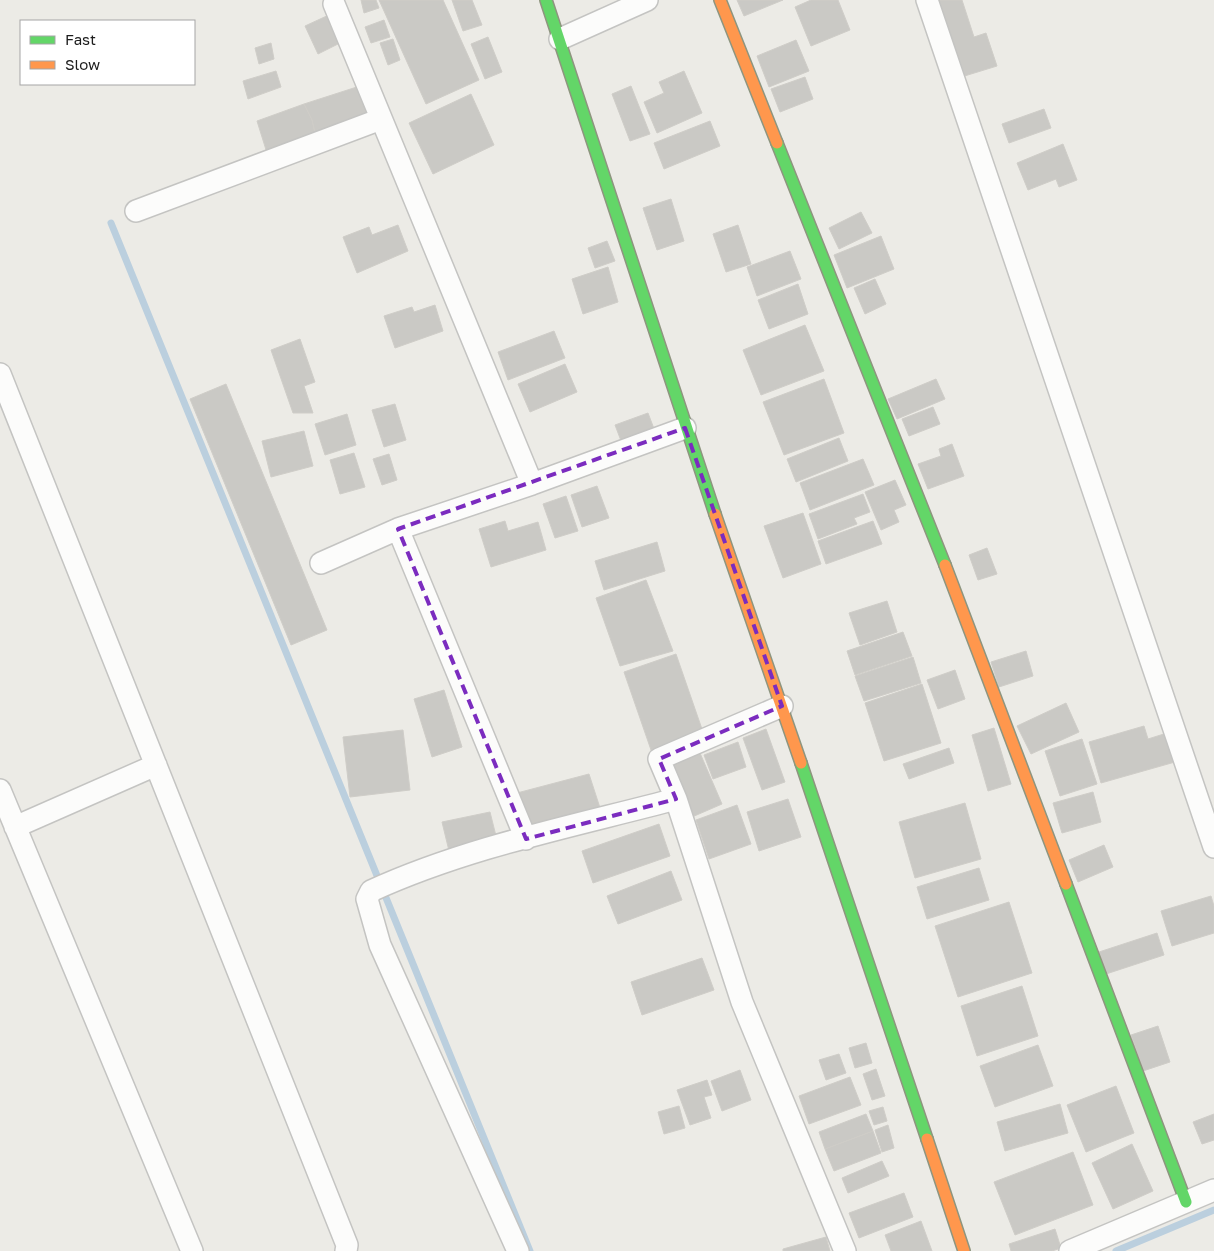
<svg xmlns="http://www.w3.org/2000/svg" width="1214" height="1251" font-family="'Golos Text',sans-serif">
<rect width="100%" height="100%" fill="#ecebe6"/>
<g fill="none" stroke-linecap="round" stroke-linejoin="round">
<!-- stream -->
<path stroke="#bbcfde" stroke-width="7" d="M111 223 530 1251
M1116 1251 1214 1210"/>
</g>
<!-- building -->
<path fill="#cac9c5" stroke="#cfcdc8" d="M361 0H376L379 8 364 13Z
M379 0H443L479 80 426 104Z
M452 0H472L482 25 463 31Z
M737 0H783L744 16Z
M811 0H838L850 30 811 46 795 7Z
M939 0H962L974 37 986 33 997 66 958 78 933 2Z
M331 14 344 41 318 54 305 26Z
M384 20 390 37 371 43 365 27Z
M488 37 502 72 485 79 471 44Z
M393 39 400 60 388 65 380 43Z
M796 40 809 71 769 87 757 56Z
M271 43 274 59 259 64 255 48Z
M276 71 281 87 248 99 243 81Z
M684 71 702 113 657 133 644 102 664 93 659 82Z
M805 77 813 99 780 112 771 89Z
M363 85 375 116 316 137 312 120 304 104Z
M631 86 650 134 630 141 612 94Z
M471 94 494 145 433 174 409 123Z
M304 104 312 120 316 137 267 153 257 121Z
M1044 109 1051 128 1009 143 1002 124Z
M710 121 720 146 664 169 654 143Z
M1063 144 1077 180 1059 187 1056 179 1028 190 1017 163Z
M671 199 684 241 657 250 643 208Z
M861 212 872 233 839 249 829 228Z
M398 225 408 251 357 273 343 237 369 227 372 235Z
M738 225 751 264 726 272 713 234Z
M881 236 894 269 847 288 834 255Z
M607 241 615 261 595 268 588 248Z
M790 251 801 279 757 296 747 267Z
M608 267 618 302 583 314 572 279Z
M875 279 886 304 865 314 854 288Z
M798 284 808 314 769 329 758 300Z
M435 305 443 331 395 348 384 316 412 307 414 312Z
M805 325 824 371 761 395 743 350Z
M554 331 565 358 508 380 498 352Z
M300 339 315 382 304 386 313 413H293L271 350Z
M565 364 577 392 530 412 518 384Z
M824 379 844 433 784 455 763 402Z
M936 379 945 399 897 419 888 399Z
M226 384 327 630 291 645 190 399Z
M395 404 406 440 384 447 372 410Z
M933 407 940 424 909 436 902 419Z
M648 413 656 434 623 446 615 425Z
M347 414 356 445 325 455 315 424Z
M304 431 313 466 271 477 262 441Z
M839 438 848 461 796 482 787 459Z
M952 444 964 476 928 489 918 464 941 456 939 449Z
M354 453 365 487 340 494 330 460Z
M389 454 397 480 382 485 373 459Z
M863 459 874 485 810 510 800 483Z
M895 480 906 505 894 510 899 522 881 530 865 492Z
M597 486 609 518 582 527 571 495Z
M863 494 870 512 854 518 857 524 818 539 809 514Z
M566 496 578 531 555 538 543 504Z
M803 513 821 564 783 578 764 526Z
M505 521 508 531 538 522 546 550 491 567 479 529Z
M873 521 882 544 826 564 818 541Z
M657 542 665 571 604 590 595 561Z
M987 548 997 574 978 580 969 555Z
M646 580 673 651 620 666 596 598Z
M887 601 897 632 860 645 849 613Z
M903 632 912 656 855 675 847 651Z
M1026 651 1033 676 999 687 991 662Z
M676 654 703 732 651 750 624 672Z
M913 657 921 683 864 701 855 676Z
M955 670 965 699 938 709 927 680Z
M922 684 941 743 884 761 865 703Z
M444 690 462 747 432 757 414 699Z
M1066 703 1079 732 1031 754 1017 726Z
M1144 726 1148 739 1167 733 1175 762 1101 783 1089 742Z
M994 728 1011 784 988 791 972 735Z
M766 729 785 782 762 790 743 738Z
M403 730 410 790 350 797 343 737Z
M1082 739 1097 784 1060 796 1045 751Z
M738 742 746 767 713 779 704 755Z
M949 748 954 763 909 779 903 764Z
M700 753 722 804 692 817 670 766Z
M589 774 602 814 530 836 517 793Z
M1093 792 1101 822 1062 833 1053 803Z
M788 799 801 837 759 851 747 812Z
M965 803 981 859 915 878 899 822Z
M737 805 751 844 709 859 696 820Z
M490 812 498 844 450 855 442 822Z
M659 824 670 856 593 883 582 851Z
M1104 845 1113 867 1078 882 1069 860Z
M979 868 989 900 927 919 917 887Z
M671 871 682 900 618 924 607 896Z
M1211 896 1214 906V933L1172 946 1161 911Z
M1009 902 1032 973 958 997 935 926Z
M1157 933 1164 955 1106 974 1099 952Z
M702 958 714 990 642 1015 631 982Z
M1022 986 1038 1036 977 1056 961 1006Z
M1158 1026 1170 1062 1143 1071 1131 1035Z
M866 1043 872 1063 855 1068 849 1048Z
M1038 1045 1053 1086 995 1107 980 1066Z
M839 1054 846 1073 826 1080 819 1060Z
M876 1069 885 1096 872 1100 863 1074Z
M740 1070 751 1100 722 1111 711 1081Z
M850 1077 861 1105 809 1124 799 1096Z
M707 1080 712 1095 704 1097 711 1118 690 1125 677 1090Z
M1116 1086 1134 1133 1086 1152 1067 1105Z
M1060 1104 1068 1133 1005 1151 997 1122Z
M679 1106 685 1128 664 1134 658 1112Z
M883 1107 887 1121 874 1125 869 1111Z
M866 1114 873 1131 825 1149 819 1132Z
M1214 1114V1140L1202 1144 1193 1122Z
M888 1125 894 1148 882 1152 875 1130Z
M873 1131 881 1153 834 1171 825 1149Z
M1132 1144 1153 1191 1113 1209 1092 1163Z
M1073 1152 1093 1205 1015 1235 994 1182Z
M882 1161 889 1176 848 1193 842 1178Z
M904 1193 913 1217 859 1238 849 1213Z
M921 1221 932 1251H891L885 1235Z
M1055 1229 1061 1248 1052 1251H1011L1009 1244Z
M826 1237 830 1251H783V1249Z"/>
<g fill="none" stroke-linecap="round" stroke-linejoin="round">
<!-- street casing -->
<g stroke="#c4c4c2" stroke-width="24">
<path id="street" d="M927 0 1214 847
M334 4 532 484
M560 39 647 0
M136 211 381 119
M0 374 347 1245 346 1251
M398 529 532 484 685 428
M321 563 398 529 526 839
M782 706 659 759 676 799 742 1002 845 1251
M0 790 192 1251
M15 827 156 765
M518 1251 380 945 367 899 371 891C467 847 574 826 676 799
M1070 1251 1214 1190"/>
</g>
<!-- fast casing -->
<g stroke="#8e957f" stroke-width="14">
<path id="fast" d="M546 0 715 514
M777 143 945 565
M801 763 927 1139
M1066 884 1186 1202"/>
</g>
<!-- slow casing -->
<g stroke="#8e957f" stroke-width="14">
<path id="slow" d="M720 0 777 143
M715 514 801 763
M945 565 1066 884
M927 1139 964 1251"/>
</g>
<!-- street -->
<use href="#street" stroke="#fcfcfb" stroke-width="21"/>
<!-- fast -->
<use href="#fast" stroke="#63d668" stroke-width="11"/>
<!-- slow -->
<use href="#slow" stroke="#ff974d" stroke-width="11"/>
</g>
<!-- marked area -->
<path fill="none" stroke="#7b2cbf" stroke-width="4" stroke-dasharray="10 6" stroke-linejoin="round" d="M685 428 782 706 659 759 676 799 526 839 398 529Z"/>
<!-- legend -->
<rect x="20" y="20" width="175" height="65" fill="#ffffff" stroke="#a5a5a5"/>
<rect x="30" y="36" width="25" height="8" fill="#63d668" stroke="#a5a5a5"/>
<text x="65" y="45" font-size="15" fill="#1d1d1d">Fast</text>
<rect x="30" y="61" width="25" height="8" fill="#ff974d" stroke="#a5a5a5"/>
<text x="65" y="70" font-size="15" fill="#1d1d1d">Slow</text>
</svg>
